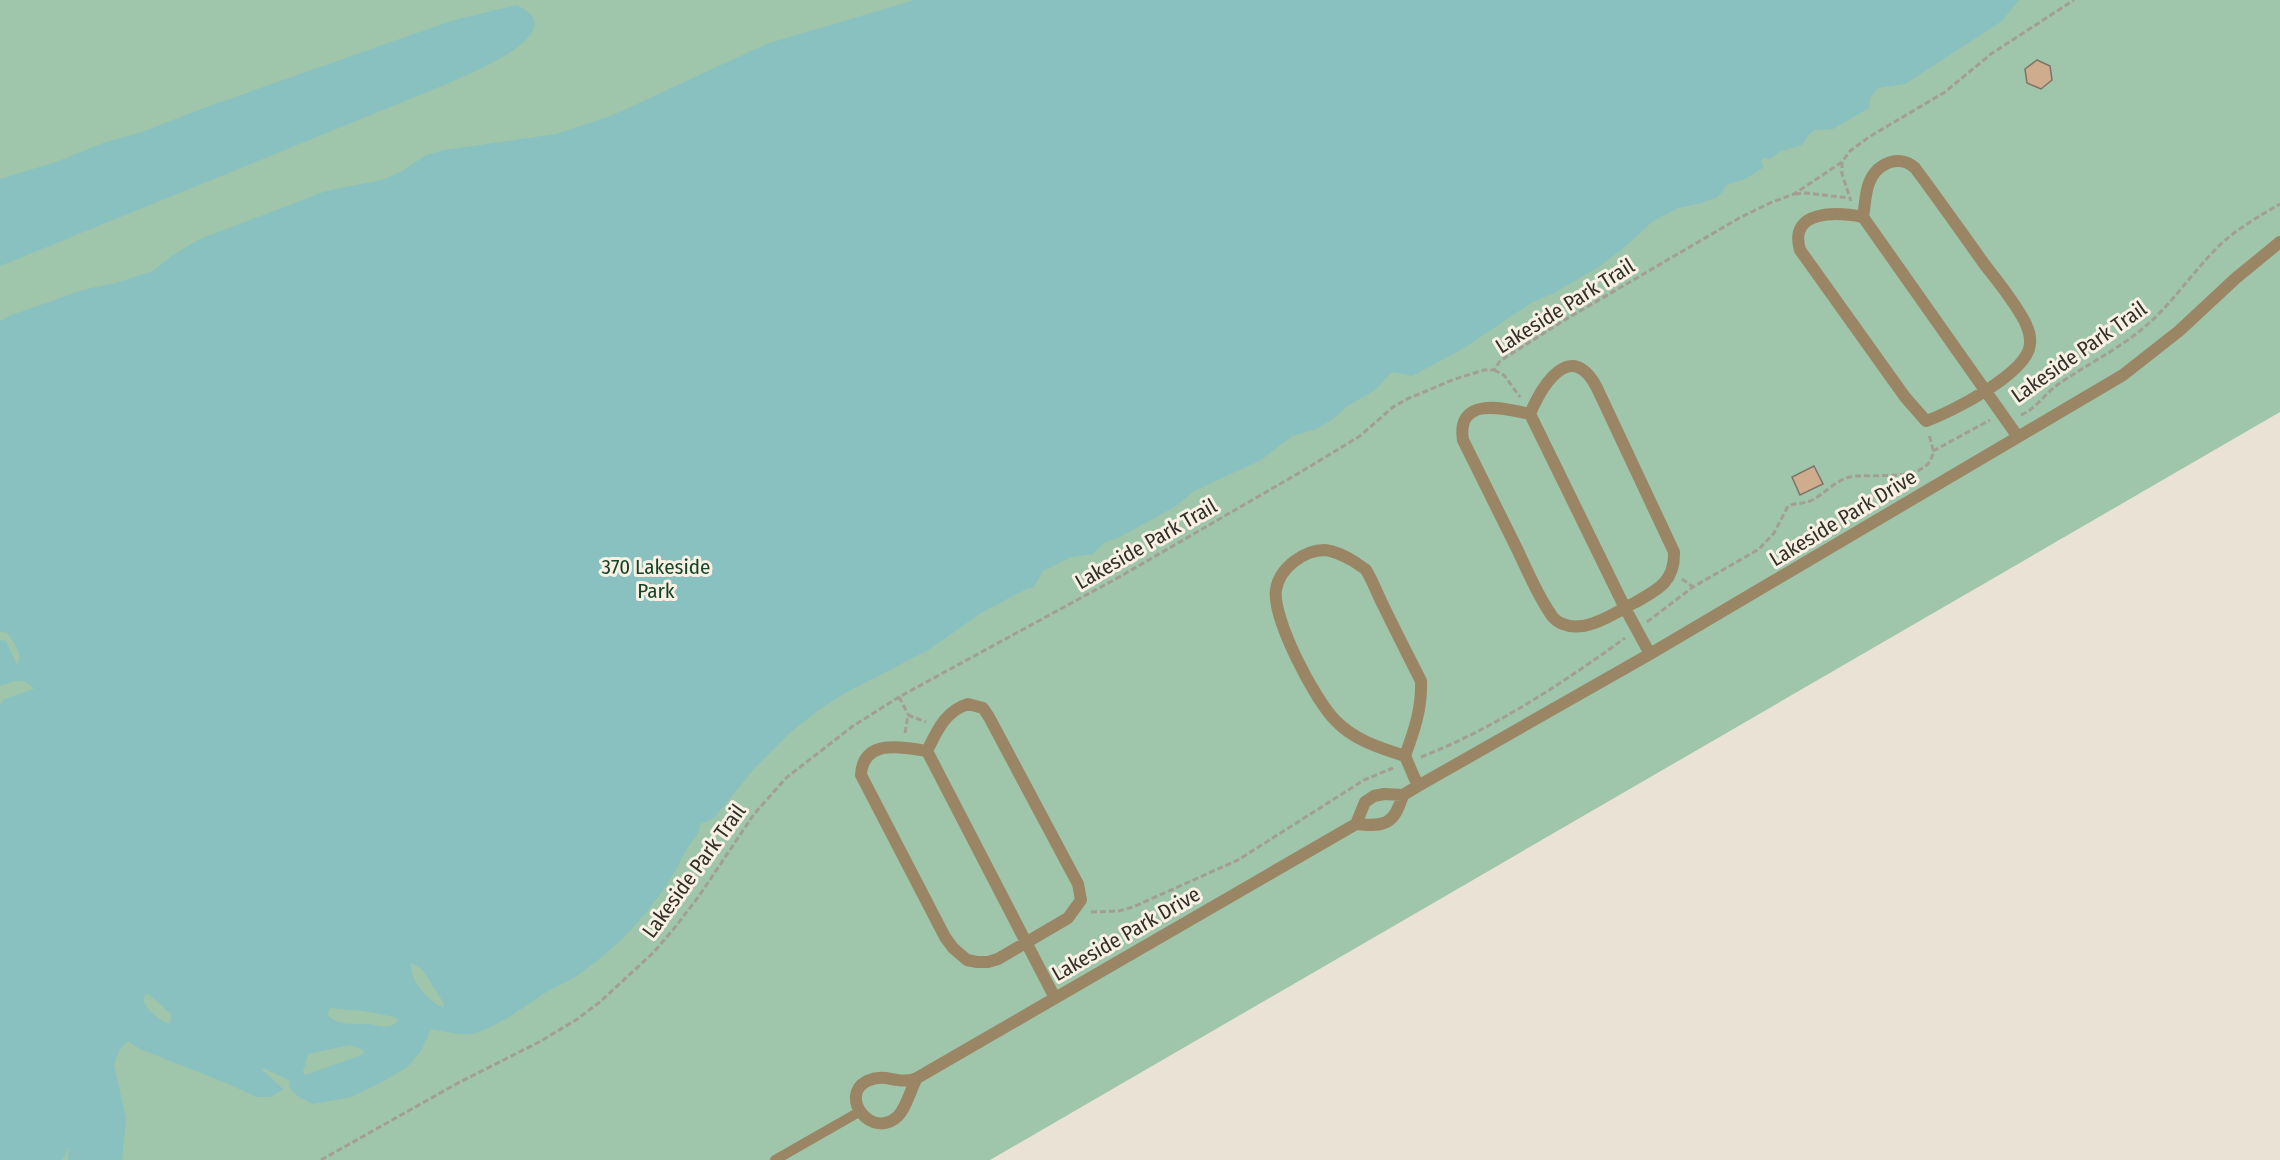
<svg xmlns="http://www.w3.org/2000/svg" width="2280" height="1160" font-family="'Fira Sans Condensed',sans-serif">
<rect width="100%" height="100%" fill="#eae3d5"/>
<!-- green -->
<path fill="#9fc5ab" d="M0 0H2280V412L990 1160H0Z"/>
<!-- water -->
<path fill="#88c1c0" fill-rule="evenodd" d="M915 0H2019L2002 21 1905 84 1878 88 1870 98 1869 108 1833 129 1815 130 1809 134 1802 145 1781 151 1769 159 1763 158 1761 161 1764 167 1745 179 1726 185 1722 192 1717 197 1701 203 1678 208 1653 221 1621 250 1600 266 1554 293 1531 303 1464 348 1412 376 1394 372 1390 374 1375 390 1349 405 1333 419 1316 429 1292 436 1261 460 1194 491 1176 506 1118 538 1105 542 1093 554 1071 557 1043 571 1033 588H1028L981 613 930 649 847 692 820 709 792 731 754 769 714 818 700 824C700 834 690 843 685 852 663 898 625 942 582 972 569 982 553 987 539 997 519 1010 500 1025 476 1033 462 1037 445 1031 431 1029L421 1051 407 1067 384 1081 351 1097 313 1104 297 1096 290 1088 289 1080 263 1068 262 1070 283 1089 271 1097H256L231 1085 140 1049 128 1041 119 1050 114 1065 126 1119 122 1160H68L69 1147 62 1160H0V705L4 699 34 689C24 676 13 681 0 686V640L6 641 17 665C24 654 14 643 7 633L0 631V321L9 316 86 289 116 283 153 271 170 257 200 239 326 191 382 180 401 172 426 155 445 150 556 134 611 116 766 44ZM411 963 422 969 443 1002 444 1008C429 1002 409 981 411 963ZM147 993 171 1014 170 1024C160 1021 146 1010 143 999ZM330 1008 364 1011 395 1017 398 1020C391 1031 378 1025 368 1024 352 1023 340 1027 327 1015ZM350 1045 363 1050 364 1054 305 1075 303 1072 308 1054Z
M516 5C577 31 469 74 449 83L0 266V179L56 162 106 142 142 132 201 109 451 21Z"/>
<!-- building -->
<path fill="#d0ac8e" stroke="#7e7369" stroke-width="1.5" d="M2037 60 2050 66 2052 80 2041 89 2027 83 2025 69Z
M1814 466 1823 484 1800 495 1792 477Z"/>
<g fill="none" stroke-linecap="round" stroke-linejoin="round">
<!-- path -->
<path stroke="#a39e93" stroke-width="3" stroke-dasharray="6 3" stroke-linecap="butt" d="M1842 162V174L1851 201
M1795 194 1806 193 1849 198
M1494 370 1504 375 1520 397
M2021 415C2036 409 2046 392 2060 383 2089 363 2121 348 2148 324 2173 302 2192 273 2216 249 2234 230 2258 217 2280 204
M1933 451 1990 420
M1682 579 1693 587
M1647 622 1693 587 1759 549 1774 533 1788 506C1795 503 1802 504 1810 501 1824 495 1834 481 1850 477 1871 472 1929 485 1933 452 1933 446 1930 440 1929 434
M899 697 908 714
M905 733 908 715 926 722
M1421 757C1493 729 1563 683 1625 638
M1091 912 1119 911 1133 907 1238 860 1364 780 1393 768
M321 1160 458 1083 539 1042 576 1020 601 1001 654 952 676 926 699 896 754 814 786 778 853 726 899 697 1121 576 1304 470 1360 436 1393 407 1407 399 1455 379 1484 370H1494L1500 361 1563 321 1741 217 1770 203 1794 194 1842 162 1850 151 1869 137 1945 92 1991 54 2074 0"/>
<!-- lane -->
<path stroke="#9a8664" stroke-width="10" d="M775 1160 859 1112"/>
<!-- street -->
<path stroke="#9a8664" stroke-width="12" d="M1863 217C1865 207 1865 193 1869 183 1876 164 1899 153 1915 168 1939 200 1962 233 1985 265 1999 283 2014 301 2025 322 2028 329 2031 335 2030 344 2028 373 1952 412 1926 421L1905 397 1800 250C1788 209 1838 212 1863 217L2018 437
M1530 414C1504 408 1456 396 1463 440 1481 477 1500 514 1518 551 1528 572 1537 594 1550 613 1552 617 1558 623 1563 624 1586 634 1616 612 1636 602 1659 589 1675 581 1674 552L1597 388C1572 339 1543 383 1530 414L1625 608 1650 654
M968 704 983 708 989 717 1078 884 1081 900 1068 918 998 959 988 962H977L967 960 953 948 945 937 861 775C863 738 903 747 927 751 937 731 945 711 968 704Z
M927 751 1055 998
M1405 756C1380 748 1354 740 1336 721 1315 701 1272 618 1276 590 1279 568 1304 550 1325 550 1336 551 1346 557 1355 562 1358 565 1363 567 1366 570 1373 581 1378 596 1384 607 1396 632 1409 657 1421 681 1422 709 1414 731 1405 756L1418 786
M1403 795C1394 824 1386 827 1356 824L1365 802 1374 796 1384 794 1403 795 1418 786 1650 654 2123 375 2179 331 2236 278 2280 242
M917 1078C910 1090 907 1107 898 1116 872 1141 838 1096 867 1081 887 1072 896 1086 917 1078L1356 824"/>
</g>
<g text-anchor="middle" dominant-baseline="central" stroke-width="6" stroke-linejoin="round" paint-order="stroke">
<!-- street labels -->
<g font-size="21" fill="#312f29" stroke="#f8f0e2">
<text transform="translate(1565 306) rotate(-32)">Lakeside Park Trail</text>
<text transform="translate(2079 352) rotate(-35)">Lakeside Park Trail</text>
<text transform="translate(1843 518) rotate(-31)">Lakeside Park Drive</text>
<text transform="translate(1146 544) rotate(-30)">Lakeside Park Trail</text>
<text transform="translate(694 871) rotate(-54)">Lakeside Park Trail</text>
<text transform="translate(1126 934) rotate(-30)">Lakeside Park Drive</text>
</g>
<!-- park labels -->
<g font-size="21" fill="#134429" stroke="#f8f0e2">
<text x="656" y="567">370 Lakeside<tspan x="656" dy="24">Park</tspan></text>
</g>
</g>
</svg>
